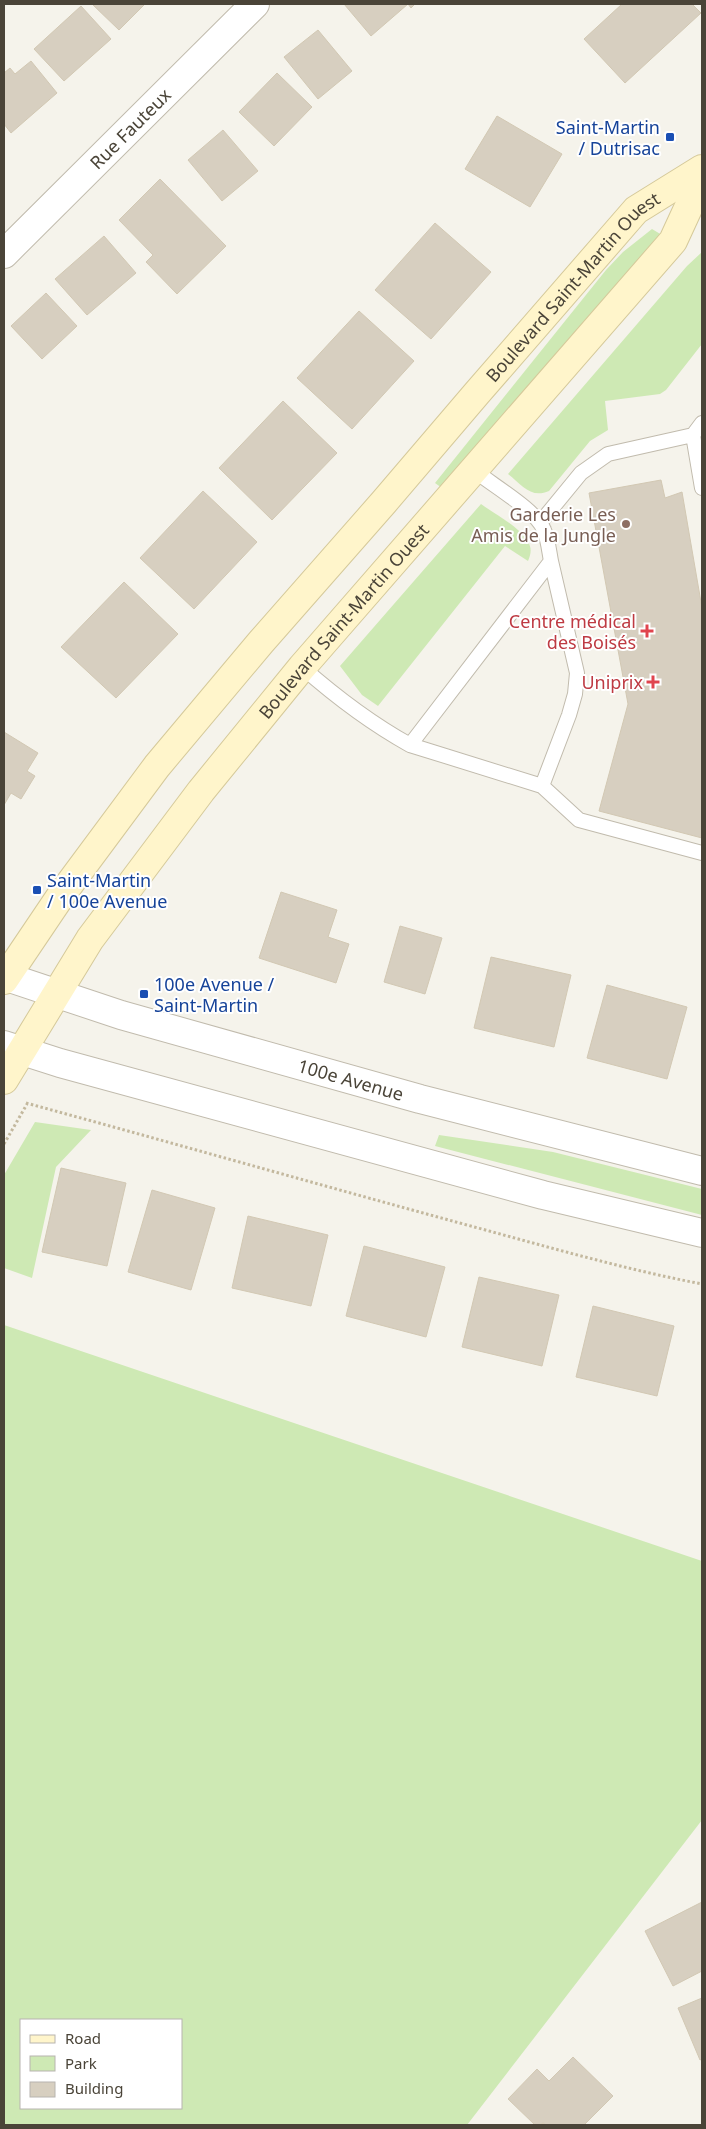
<svg xmlns="http://www.w3.org/2000/svg" width="706" height="2129" font-family="'Noto Sans',sans-serif">
<rect width="100%" height="100%" fill="#f5f3eb"/>
<!-- green -->
<path fill="#cee9b4" fill-rule="evenodd" d="M652 229 662 235 442 488 435 483 606 270 623 252Z
M702 252V344L666 390 660 394 605 401 608 430 590 441 549 491C531 499 522 485 508 474L687 266Z
M481 504C496 515 519 526 528 542 532 548 531 554 528 561L505 546 378 706 362 695 340 666Z
M35 1122 91 1130 56 1167 32 1278 4 1268V1175Z
M439 1135 553 1152 702 1189V1215L435 1146Z
M4 1325 702 1561V1820L467 2125H4ZM181 2020V2108H21V2020Z"/>
<!-- building -->
<path fill="#d7cfc0" stroke="#d2c8b3" d="M92 4H145L119 30Z
M344 4H415L411 8 408 4 371 36Z
M622 4H692L701 13 625 83 584 39Z
M81 6 111 39 64 81 34 49Z
M318 30 352 71 318 99 284 57Z
M31 61 57 93 11 133 4 124V73L10 68 15 74Z
M277 73 312 107 274 146 239 112Z
M497 116 562 154 530 207 465 169Z
M223 130 258 171 222 201 188 160Z
M160 179 226 246 177 294 146 262 153 255 119 220Z
M435 223 491 272 431 339 375 290Z
M104 236 136 273 87 315 55 279Z
M46 293 77 326 42 359 11 326Z
M359 311 414 361 352 429 297 378Z
M283 401 337 453 272 520 219 468Z
M661 480 665 498 682 492 702 608V838L599 811 628 704 589 493Z
M203 491 257 542 194 609 140 558Z
M124 582 178 634 116 698 61 647Z
M4 732 38 753 27 771 35 776 21 799 11 793 4 805Z
M281 892 337 910 328 937 349 944 336 983 259 958Z
M400 926 442 938 425 994 384 982Z
M491 957 571 975 554 1047 474 1028Z
M607 985 687 1007 667 1079 587 1058Z
M61 1168 126 1183 107 1266 42 1252Z
M152 1190 215 1208 191 1290 128 1272Z
M248 1216 328 1235 311 1306 232 1288Z
M364 1246 445 1267 426 1337 346 1316Z
M479 1277 559 1295 542 1366 462 1347Z
M593 1306 674 1326 657 1396 576 1377Z
M702 1902V1971L673 1986 645 1931Z
M702 1998V2059L700 2060 678 2008Z
M573 2057 613 2096 584 2125H546L543 2123 540 2125H535L508 2099 537 2069 549 2081Z"/>
<g fill="none" stroke-linecap="round" stroke-linejoin="round">
<!-- service casing -->
<g stroke="#c1bbad" stroke-width="16">
<path id="service" d="M693 435 702 488
M540 523 581 473 608 454 693 435 702 423
M302 667C335 696 372 724 410 745L551 561C549 551 548 539 544 530 536 510 492 485 474 470
M410 745 542 786 569 715 575 694 577 673 551 561
M542 786 579 820 702 853"/>
</g>
<!-- minor casing -->
<g stroke="#c1bbad" stroke-width="30">
<g id="minor">
<path id="s1" d="M4 254 255 4"/>
</g>
</g>
<!-- tertiary casing -->
<g stroke="#c1bbad" stroke-width="30">
<g id="tertiary">
<path id="s2" d="M4 976 121 1015 420 1099 702 1171"/>
<path d="M4 1045 60 1063 543 1195 702 1233"/>
</g>
</g>
<!-- secondary casing -->
<g stroke="#d5c99a" stroke-width="30">
<g id="secondary">
<path id="s3" d="M4 980 62 894 157 766 261 642 384 502 477 393 636 210 702 169"/>
<path id="s4" d="M4 1080 90 939 201 791 302 667 673 241 702 178"/>
</g>
</g>
<!-- path -->
<path stroke="#c3b89e" stroke-width="3" stroke-dasharray="2.5 2.5" stroke-linecap="butt" d="M26 1103C173 1143 320 1185 467 1225 545 1246 623 1269 702 1284
M4 1144 27 1104"/>
<!-- service -->
<use href="#service" stroke="#fff" stroke-width="14"/>
<!-- minor -->
<use href="#minor" stroke="#fff" stroke-width="28"/>
<!-- tertiary -->
<use href="#tertiary" stroke="#fff" stroke-width="28"/>
<!-- secondary -->
<use href="#secondary" stroke="#fff5cb" stroke-width="28"/>
</g>
<!-- markers -->
<g fill="#1a4fb4" stroke="#fff" stroke-width="2">
<rect x="665" y="132" width="10" height="10" rx="2.5"/>
<rect x="32" y="885" width="10" height="10" rx="2.5"/>
<rect x="139" y="989" width="10" height="10" rx="2.5"/>
</g>
<circle fill="#8d6e63" stroke="#fff" stroke-width="2" cx="626" cy="524" r="5"/>
<g fill="#e0444e" stroke="#fff" stroke-width="2">
<path d="M644.5 623.5h5v5h5v5h-5v5h-5v-5h-5v-5h5z"/>
<path d="M650.5 674.5h5v5h5v5h-5v5h-5v-5h-5v-5h5z"/>
</g>
<g text-anchor="middle" dominant-baseline="central" stroke-width="4" stroke-linejoin="round" paint-order="stroke">
<!-- transit labels -->
<g font-size="18" fill="#164399" stroke="#fff" text-anchor="start">
<text x="660" y="127" text-anchor="end">Saint-Martin<tspan x="660" dy="21">/ Dutrisac</tspan></text>
<text x="47" y="880">Saint-Martin<tspan x="47" dy="21">/ 100e Avenue</tspan></text>
<text x="154" y="984">100e Avenue /<tspan x="154" dy="21">Saint-Martin</tspan></text>
</g>
<!-- street labels -->
<g font-size="18" fill="#4a4438" stroke="#fff">
<text stroke="none"><textPath href="#s1" startOffset="178">Rue Fauteux</textPath></text>
<text stroke="none"><textPath href="#s3" startOffset="898">Boulevard Saint-Martin Ouest</textPath></text>
<text stroke="none"><textPath href="#s4" startOffset="572">Boulevard Saint-Martin Ouest</textPath></text>
<text stroke="none"><textPath href="#s2" startOffset="362">100e Avenue</textPath></text>
</g>
<!-- education labels -->
<g font-size="18" fill="#785e54" stroke="#fff" text-anchor="end">
<text x="616" y="514">Garderie Les<tspan x="616" dy="21">Amis de la Jungle</tspan></text>
</g>
<!-- health labels -->
<g font-size="18" fill="#be3a42" stroke="#fff" text-anchor="end">
<text x="636" y="621">Centre médical<tspan x="636" dy="21">des Boisés</tspan></text>
<text x="643" y="682">Uniprix</text>
</g>
</g>
<!-- border -->
<rect width="706" height="2129" fill="none" stroke="#4a4438" stroke-width="10"/>
<!-- legend -->
<rect x="20" y="2019" width="162" height="90" fill="#ffffff" stroke="#b7b4af"/>
<rect x="30" y="2035" width="25" height="8" fill="#fff5cb" stroke="#b7b4af"/>
<text x="65" y="2044" font-size="15" fill="#4a4438">Road</text>
<rect x="30" y="2056" width="25" height="15" fill="#cee9b4" stroke="#b7b4af"/>
<text x="65" y="2069" font-size="15" fill="#4a4438">Park</text>
<rect x="30" y="2082" width="25" height="15" fill="#d7cfc0" stroke="#b7b4af"/>
<text x="65" y="2094" font-size="15" fill="#4a4438">Building</text>
</svg>
